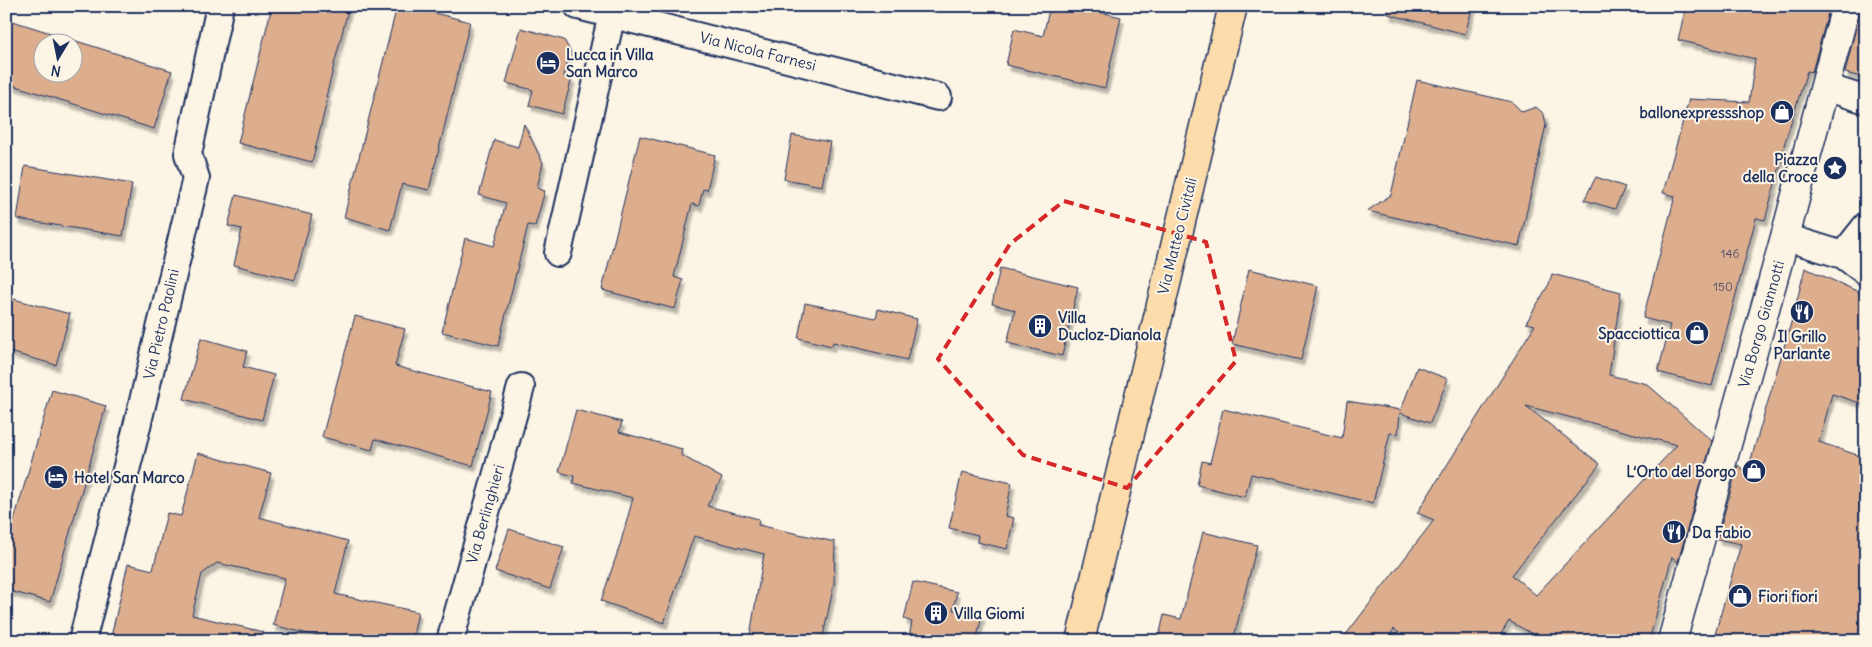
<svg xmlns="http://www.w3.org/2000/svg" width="1872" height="647" font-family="Delius,sans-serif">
<defs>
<filter id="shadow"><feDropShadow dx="3" dy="5.5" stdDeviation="1" flood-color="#0004"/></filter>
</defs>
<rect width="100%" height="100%" fill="#fcf5e5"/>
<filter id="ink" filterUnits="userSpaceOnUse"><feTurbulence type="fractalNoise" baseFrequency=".02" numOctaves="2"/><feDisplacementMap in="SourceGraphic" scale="10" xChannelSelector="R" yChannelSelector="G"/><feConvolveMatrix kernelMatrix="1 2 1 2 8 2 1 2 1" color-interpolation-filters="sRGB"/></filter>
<g filter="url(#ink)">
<!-- building -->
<path fill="#ddae8e" stroke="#1b2f5e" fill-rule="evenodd" filter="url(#shadow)" d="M272 6H349L326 97H328L312 162 238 143Z
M397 6H407L470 22 429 190 402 184 390 230 344 217Z
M1050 6H1074L1121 17 1105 88 1006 65 1014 29 1043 36Z
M1389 6H1473L1465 34 1388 14Z
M1686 6H1830L1812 72 1807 71 1781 155H1783L1765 220 1756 218 1712 386 1658 372 1670 325 1643 318 1675 196 1663 193 1689 99 1749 102 1755 59 1678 40Z
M1861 6H1866V78L1845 73Z
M6 19 172 71 154 129 6 83ZM42 42H72V72H42Z
M521 28 564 40 570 51 564 76 572 78 562 114 529 105 533 90 506 83Z
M1417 80 1512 102 1522 112 1536 107 1544 114 1546 125 1519 246 1367 211 1391 195Z
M524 124 543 163 537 188 545 191 535 226 528 225 498 346 442 332 465 238 494 246 506 203 479 195 494 140 518 147Z
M792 135 830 142 822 186 784 179Z
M640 136 715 155 707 190 703 189 699 206 692 204 674 277 683 280 675 309 602 290Z
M25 166 132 184 123 236 17 219Z
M1596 177 1625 187 1615 209 1584 200Z
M236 195 312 215 295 280 234 265 242 229 228 226Z
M1000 268 1078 287 1062 356 1007 343 1015 310 992 304Z
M1805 268 1866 295V405L1832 394 1819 442 1866 458V641H1713L1741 544 1717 539 1738 465 1747 473 1793 316Z
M1249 269 1318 286 1301 360 1232 344Z
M1552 274 1621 292 1609 375 1647 384 1712 441 1678 562 1672 557 1649 641H1545L1509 621 1497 641H1410L1394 629 1386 641H1341L1434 520 1417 513 1535 325 1526 323 1549 284ZM1526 406 1677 445 1536 595 1512 575 1600 464Z
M6 297 70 314 56 365 6 351Z
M805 303 876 318 878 309 917 319 907 360 833 342 832 346 798 338Z
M355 316 405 329 395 366 492 392 473 466 375 439 372 450 322 437Z
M201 338 247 351 243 367 274 375 262 420 184 399Z
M1417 367 1448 379 1430 423 1400 413 1398 434 1390 433 1373 503 1251 474 1245 497 1197 485 1202 461 1210 463 1223 409 1342 438 1347 401 1401 410Z
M52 390 106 406 50 602 6 590V548Z
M576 410 622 422 619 432 682 449 681 455 722 478 707 506 759 519 758 525 835 542 834 584 822 641H749L764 554 694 536 664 623 601 601 620 545 633 498 573 483 574 476 559 472Z
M198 453 271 473 259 517 348 541 335 594 418 612 412 641H336L273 625 285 578 217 563 202 574 192 615 263 632 262 641H110L128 564 153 570 167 513 181 516Z
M962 472 1012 483 1005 516 1014 518 1007 549 977 542 978 535 949 528Z
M509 529 564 547 550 589 495 571Z
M1203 532 1257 545 1233 641H1158L1164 615 1181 619Z
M913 582 957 592 953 610 982 616 976 641H908L912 622 904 619Z"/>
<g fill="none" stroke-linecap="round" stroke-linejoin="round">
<!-- minor casing -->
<g stroke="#1b2f5e" stroke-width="30">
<path id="minor" d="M578 6 938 97
M1825 87 1866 100
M1785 237 1843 255 1866 226
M558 253 612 14
M1843 255 1866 272
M82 641 133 443 196 178 188 154 220 6
M450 641 521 387"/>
</g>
<!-- tertiary casing -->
<g stroke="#1b2f5e" stroke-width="31">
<path id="tertiary" d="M1672 641 1785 237 1846 6"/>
</g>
<!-- primary casing -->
<g stroke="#1b2f5e" stroke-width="31">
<path id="primary" d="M1080 641 1233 6"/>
</g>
<!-- minor -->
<use href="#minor" stroke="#fcf5e5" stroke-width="26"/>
<!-- tertiary -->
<use href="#tertiary" stroke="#fcf5e5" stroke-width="28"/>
<!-- primary -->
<use href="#primary" stroke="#fddcac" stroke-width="28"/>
</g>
</g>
<!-- marked area -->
<path fill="none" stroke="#d62828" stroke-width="4" stroke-dasharray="10 6" stroke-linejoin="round" d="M1064 201 1206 242 1236 361 1127 488 1023 455 938 359 1010 244Z"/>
<!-- icons -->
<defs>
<g id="hotel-disc" transform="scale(1.25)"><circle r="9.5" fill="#1b2f5e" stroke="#fcf5e5"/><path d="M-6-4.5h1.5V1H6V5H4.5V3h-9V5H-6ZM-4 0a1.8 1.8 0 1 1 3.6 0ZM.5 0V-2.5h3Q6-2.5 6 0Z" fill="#fff"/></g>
<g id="shop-disc" transform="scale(1.25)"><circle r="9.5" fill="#1b2f5e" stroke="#fcf5e5"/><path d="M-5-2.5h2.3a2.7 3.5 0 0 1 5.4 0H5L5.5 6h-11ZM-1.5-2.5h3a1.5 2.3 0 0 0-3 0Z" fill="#fff"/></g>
<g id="sight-disc" transform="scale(1.25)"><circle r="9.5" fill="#1b2f5e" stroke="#fcf5e5"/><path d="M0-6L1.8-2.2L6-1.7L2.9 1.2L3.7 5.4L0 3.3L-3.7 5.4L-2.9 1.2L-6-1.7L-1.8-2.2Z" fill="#fff"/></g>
<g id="restaurant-disc" transform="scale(1.25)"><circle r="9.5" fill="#1b2f5e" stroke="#fcf5e5"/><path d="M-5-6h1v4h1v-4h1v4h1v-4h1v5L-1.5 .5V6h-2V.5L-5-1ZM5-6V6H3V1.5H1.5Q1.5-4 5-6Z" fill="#fff"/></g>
<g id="building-disc" transform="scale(1.25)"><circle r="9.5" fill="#1b2f5e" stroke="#fcf5e5"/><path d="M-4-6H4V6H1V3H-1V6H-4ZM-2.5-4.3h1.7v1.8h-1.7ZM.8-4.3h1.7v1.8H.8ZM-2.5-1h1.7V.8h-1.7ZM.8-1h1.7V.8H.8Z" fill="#fff"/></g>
</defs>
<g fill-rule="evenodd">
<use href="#hotel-disc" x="548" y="63"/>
<use href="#shop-disc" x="1782" y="112"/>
<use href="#sight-disc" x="1835" y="168"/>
<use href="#restaurant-disc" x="1802" y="312"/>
<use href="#building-disc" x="1040" y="326"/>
<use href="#shop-disc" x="1697" y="333"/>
<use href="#shop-disc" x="1754" y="471"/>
<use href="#hotel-disc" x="56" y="477"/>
<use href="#restaurant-disc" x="1674" y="532"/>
<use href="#shop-disc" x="1740" y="596"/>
<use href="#building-disc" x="936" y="613"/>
</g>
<g text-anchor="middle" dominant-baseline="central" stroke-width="4" stroke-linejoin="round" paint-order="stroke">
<!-- number labels -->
<g font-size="12" fill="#4c4f6a">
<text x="1730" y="253">146</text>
<text x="1723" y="286">150</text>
</g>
<!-- street labels -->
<g font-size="15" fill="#1b2f5e" stroke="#fcf5e5">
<text transform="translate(758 51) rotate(14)">Via Nicola Farnesi</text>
<text transform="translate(1177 236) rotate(-76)">Via Matteo Civitali</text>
<text transform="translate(161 324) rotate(-77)">Via Pietro Paolini</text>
<text transform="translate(1761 324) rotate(-74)">Via Borgo Giannotti</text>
<text transform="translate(485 514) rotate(-74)">Via Berlinghieri</text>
</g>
<!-- poi labels -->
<g font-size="15" font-weight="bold" fill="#1b2f5e" stroke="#fcf5e5" text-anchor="start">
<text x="566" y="54">Lucca in Villa<tspan x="566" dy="17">San Marco</tspan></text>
<text x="1764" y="112" text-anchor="end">ballonexpressshop</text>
<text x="1818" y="159" text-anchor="end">Piazza<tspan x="1818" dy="17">della Croce</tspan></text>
<text x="1058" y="317">Villa<tspan x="1058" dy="17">Ducloz-Dianola</tspan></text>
<text x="1680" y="333" text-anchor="end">Spacciottica</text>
<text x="1802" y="336" text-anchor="middle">Il Grillo<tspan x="1802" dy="17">Parlante</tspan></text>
<text x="1736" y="471" text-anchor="end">L‘Orto del Borgo</text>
<text x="74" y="477">Hotel San Marco</text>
<text x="1692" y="532">Da Fabio</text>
<text x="1758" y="596">Fiori fiori</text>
<text x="954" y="613">Villa Giomi</text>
</g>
</g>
<!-- margin -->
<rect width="1872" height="647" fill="none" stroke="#fcf5e5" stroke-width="25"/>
<rect x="12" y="12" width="1847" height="622" fill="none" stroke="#1b2f5e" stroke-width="2" filter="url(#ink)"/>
<!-- north arrow -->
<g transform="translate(58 58) rotate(190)"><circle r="24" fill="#fcf5e5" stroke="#a2a6af"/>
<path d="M0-4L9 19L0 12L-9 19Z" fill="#1b2f5e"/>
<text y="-8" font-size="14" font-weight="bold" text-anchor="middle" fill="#1b2f5e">N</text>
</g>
</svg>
